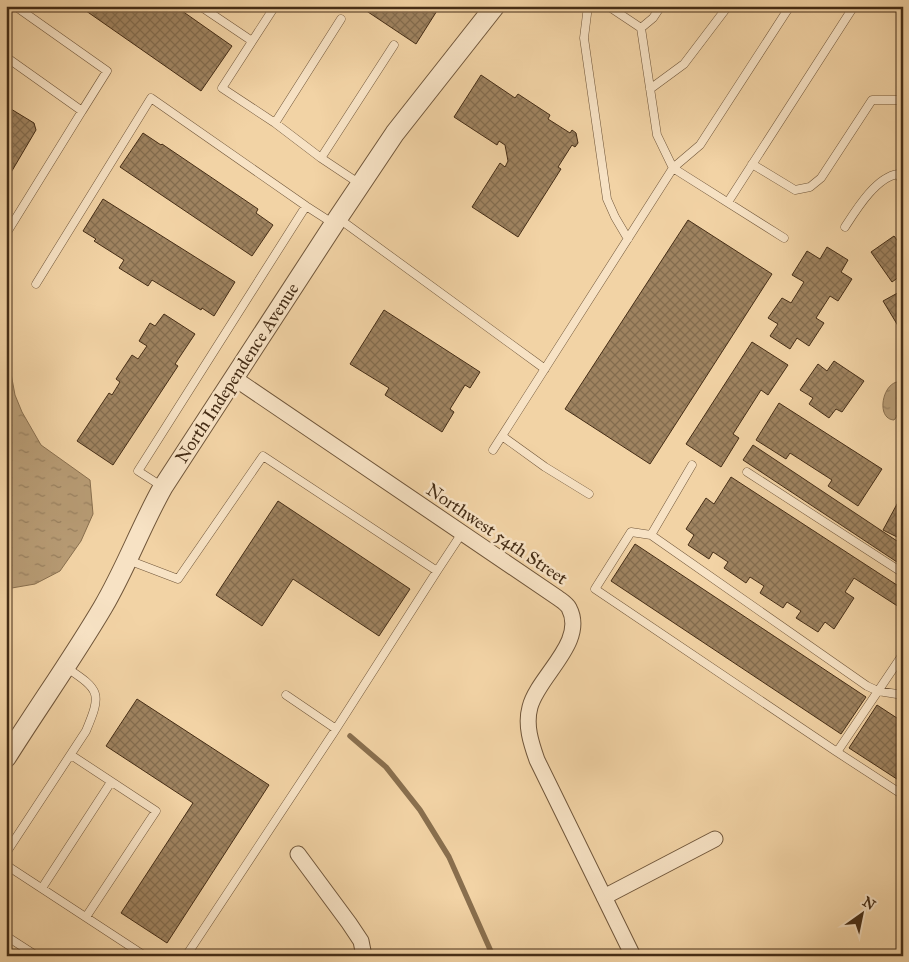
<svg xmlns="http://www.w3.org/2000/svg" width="909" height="962" font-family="'IM FELL Great Primer',serif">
<defs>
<pattern id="water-ripples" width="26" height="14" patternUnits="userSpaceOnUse" patternTransform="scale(1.25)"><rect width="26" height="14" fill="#b79b74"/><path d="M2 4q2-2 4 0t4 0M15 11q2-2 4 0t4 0" fill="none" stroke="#977f5e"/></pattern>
<pattern id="building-cross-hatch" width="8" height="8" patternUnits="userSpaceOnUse" patternTransform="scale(1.25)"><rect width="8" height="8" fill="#9f8360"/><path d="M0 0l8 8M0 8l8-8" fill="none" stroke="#836c4e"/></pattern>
</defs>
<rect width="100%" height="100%" fill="#f2d3a5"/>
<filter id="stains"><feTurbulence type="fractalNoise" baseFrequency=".004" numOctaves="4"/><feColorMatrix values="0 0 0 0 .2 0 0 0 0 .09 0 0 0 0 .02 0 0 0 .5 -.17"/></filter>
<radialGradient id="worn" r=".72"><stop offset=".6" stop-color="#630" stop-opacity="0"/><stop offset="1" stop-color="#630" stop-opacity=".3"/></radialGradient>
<!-- water -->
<path fill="url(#water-ripples)" stroke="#896f4e" d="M6 358 10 368 15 395 22 412 41 445 90 480 93 514 81 541 60 571 35 584 6 589Z
M897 382 901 383C905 393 902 412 894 420 876 419 882 385 897 382Z"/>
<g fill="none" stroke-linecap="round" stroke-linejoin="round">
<!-- stream -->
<path stroke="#896f4e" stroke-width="5.5" d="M350 736 386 767 420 810 449 857 493 956"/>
</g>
<!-- building -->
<path fill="url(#building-cross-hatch)" stroke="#452d16" d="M79 6H175L232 46 201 91Z
M359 6H440L416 44Z
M481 75 515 98 518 94 550 115 548 119 570 133 572 130 576 133 578 143 575 147 572 145 558 167 561 169 518 237 472 207 500 163 505 167 508 161 505 145 499 141 497 145 454 117Z
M6 106 34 123 36 130 6 181Z
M143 133 161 145 162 144 258 209 256 213 273 225 252 256 120 167Z
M103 199 235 282 214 316 202 308 201 310 152 280 148 286 119 268 124 260 94 241 96 239 83 231Z
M688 220 772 274 650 464 565 409Z
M894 236 903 248V274L892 282 871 252Z
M827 247 848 260 841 272 852 279 838 301 830 296 816 318 824 323 809 346 797 338 790 349 770 336 778 324 768 318 782 298 791 303 804 282 792 275 807 251 820 259Z
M903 290V334L883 301Z
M384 310 480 372 470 388 465 385 450 409 454 412 442 432 385 395 389 388 350 364Z
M164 314 195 334 175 364 178 366 113 465 77 441 109 393 112 395 120 382 116 379 132 355 138 359 147 346 139 341 150 323 155 326Z
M752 342 788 365 768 395 761 390 733 434 739 438 721 467 686 444Z
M834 361 864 381 842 412 836 409 829 418 809 404 813 398 800 390 818 364 827 371Z
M779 403 882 469 858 506 828 486 832 480 790 453 786 459 756 440Z
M753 445 903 545V566L743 460Z
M731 477 903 589V602L899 607 854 578 845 592 854 598 834 629 825 622 818 632 796 618 801 611 787 602 783 608 760 593 764 586 750 577 746 583 724 568 728 562 713 552 709 559 688 545 694 535 686 529 706 498 714 504Z
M903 493V540L883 530Z
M278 501 410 589 379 636 293 579 262 626 216 595Z
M635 544 866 697 841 734 611 581Z
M137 699 269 785 167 943 121 913 193 803 106 746Z
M877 705 903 722V783L849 748Z"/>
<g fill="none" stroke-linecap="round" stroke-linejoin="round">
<!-- service casing -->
<g stroke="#70563a" stroke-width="9">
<path id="service" d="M15 6 107 71 82 111
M200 6 252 41
M275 6 222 88 275 123 321 158 360 184
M588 6 584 38 607 199 615 217 628 239
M608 6 641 28 657 135 673 168 784 238
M641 28 653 18 661 6
M6 57 82 111 6 234
M650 89 684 64 728 6
M275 123 341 19
M321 158 394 45
M752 164 795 190 810 187 821 178 872 100H898L903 97
M728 202 854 6
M306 206 334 224
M338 218 545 369
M845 227C856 210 876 177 898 174L903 182
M36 284 151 98 306 206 138 471 163 487
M502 436 545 467 589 494
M493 450 673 168 700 145 790 6
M747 472 903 573
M651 535 692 465
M128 560 178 579 263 456 437 571 462 533
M903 654 837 752 903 795
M286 695 336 729
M837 752 595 589 631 532 651 535 867 686 878 691 903 695
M71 755 156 811 86 917
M6 853 86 731C102 693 100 690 67 668
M6 865 145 956
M42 888 111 782
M6 936 37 956
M186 956 334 732 437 571"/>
</g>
<!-- minor casing -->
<g stroke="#70563a" stroke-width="17">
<path id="minor" d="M234 378 558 598C562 601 567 604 569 608 587 642 538 676 530 707 525 725 531 743 537 760L633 956
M298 854 349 923 361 941 364 956
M604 897 715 839"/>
</g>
<!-- tertiary casing -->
<g stroke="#70563a" stroke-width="21">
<path id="tertiary" d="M6 758C38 707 73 658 103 607 126 568 141 526 163 487L338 218 395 133 495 6"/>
</g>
<!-- service -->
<use href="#service" stroke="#f7e2c4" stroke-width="8"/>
<!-- minor -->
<use href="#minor" stroke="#f7e2c4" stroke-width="15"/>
<!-- tertiary -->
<use href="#tertiary" stroke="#f7e2c4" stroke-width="19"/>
</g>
<g text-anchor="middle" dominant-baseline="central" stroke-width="5" stroke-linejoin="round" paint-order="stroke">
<!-- street labels -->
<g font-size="18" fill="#452d16" stroke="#f7e2c4">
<text transform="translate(237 373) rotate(-57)">North Independence Avenue</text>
<text transform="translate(497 534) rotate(34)">Northwest 54th Street</text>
</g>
</g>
<!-- margin -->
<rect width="909" height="962" fill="none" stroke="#f2d3a5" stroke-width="25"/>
<rect x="8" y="8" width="894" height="947" fill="none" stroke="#452d16" stroke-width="2.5"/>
<rect x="12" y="12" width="884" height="937" fill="none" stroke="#452d16"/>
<!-- north arrow -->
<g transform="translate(862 914) rotate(33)" stroke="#f7e2c4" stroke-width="4" paint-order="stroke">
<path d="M0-4L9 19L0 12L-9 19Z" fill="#452d16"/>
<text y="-8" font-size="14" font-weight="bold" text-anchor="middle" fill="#452d16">N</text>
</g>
<rect width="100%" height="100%" filter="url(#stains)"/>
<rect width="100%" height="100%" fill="url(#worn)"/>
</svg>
